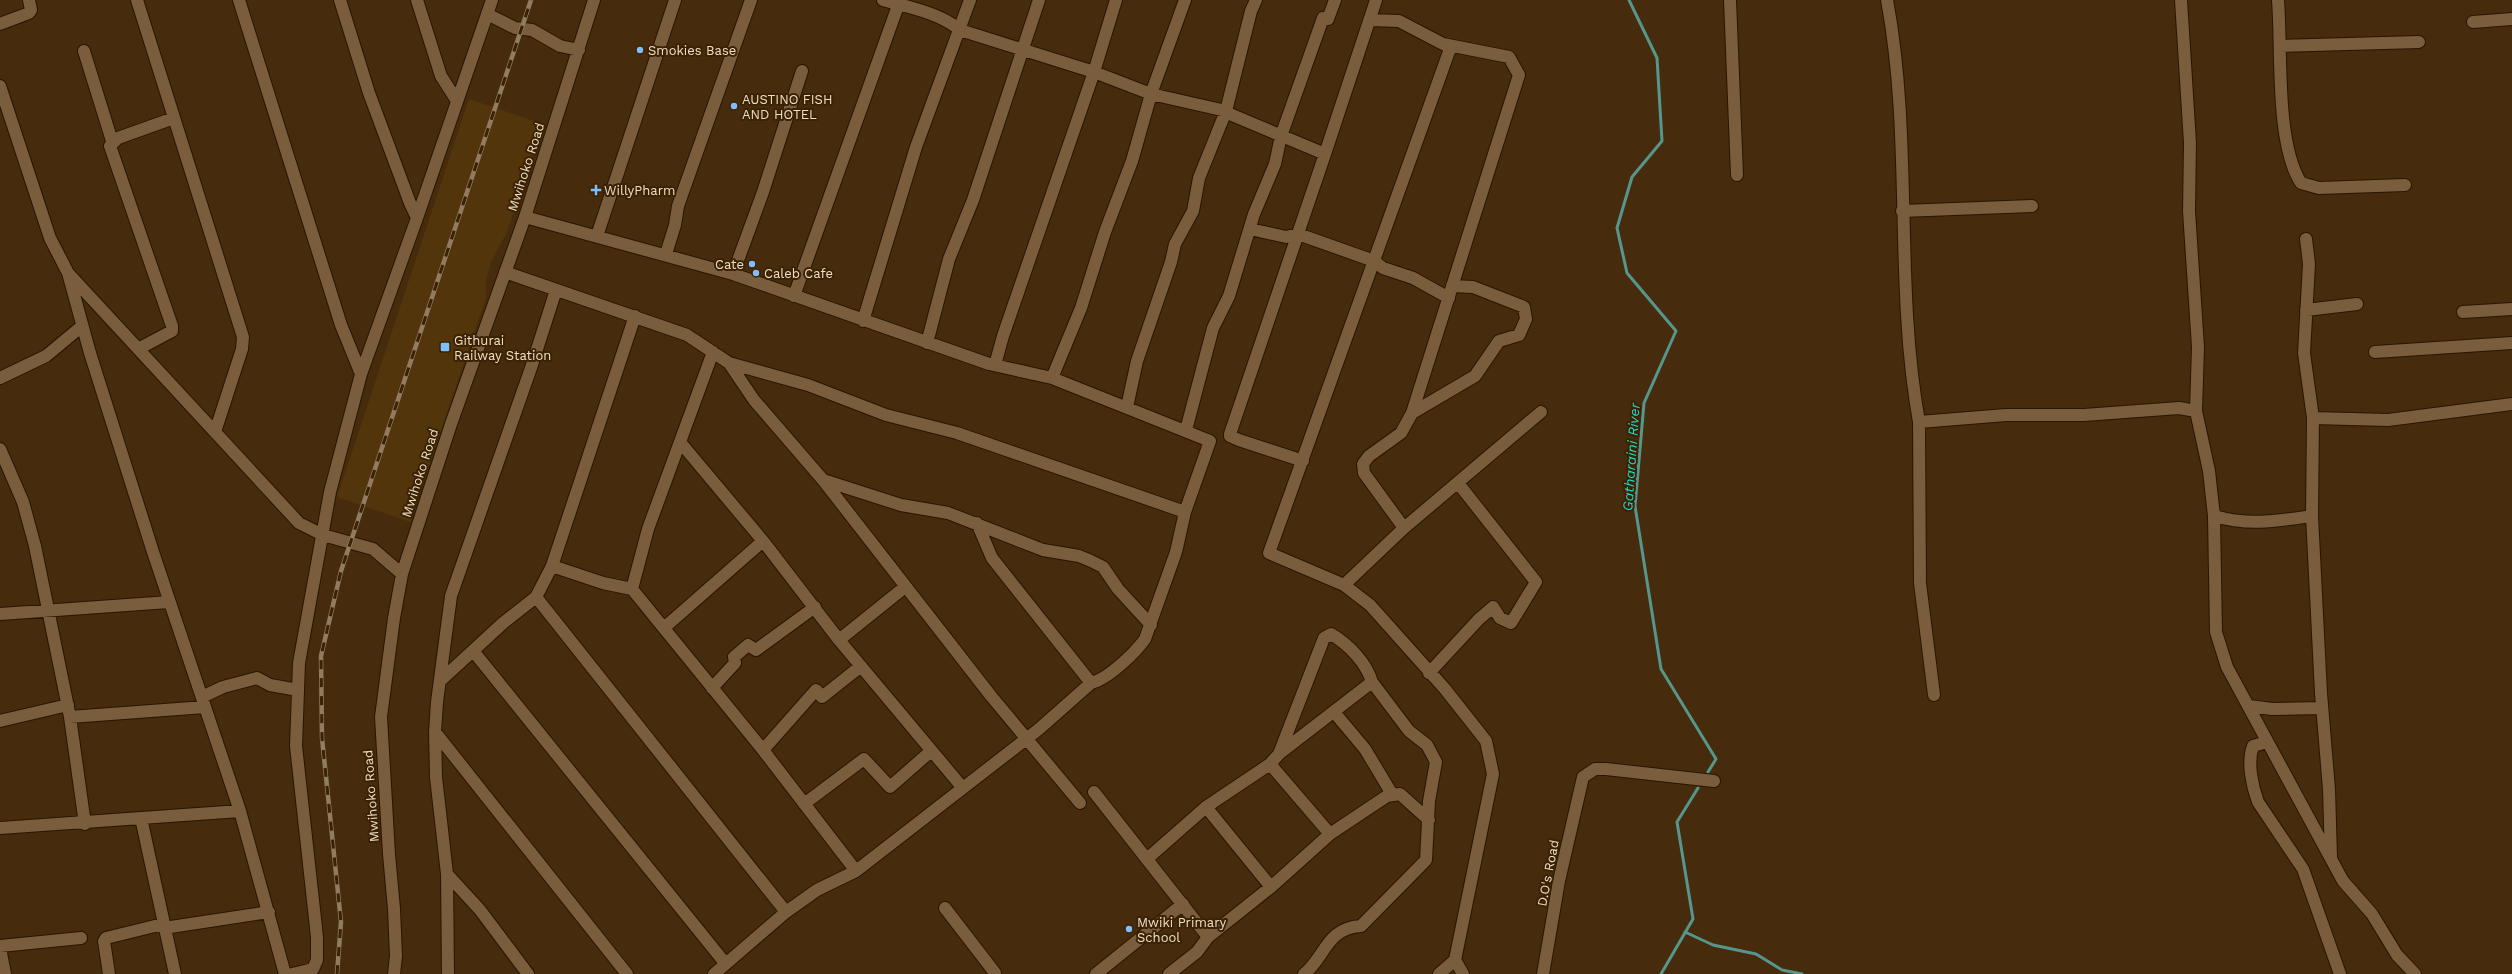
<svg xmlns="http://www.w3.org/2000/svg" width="2512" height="974" font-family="'Work Sans',sans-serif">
<rect width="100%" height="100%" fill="#462c0c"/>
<!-- built -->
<path fill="#53350c" d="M469 99 543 124 507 232 491 262 486 281V298L410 522 337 497Z"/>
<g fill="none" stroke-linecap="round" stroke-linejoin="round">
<!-- stream -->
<path stroke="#56968d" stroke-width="3" d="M1629 0 1657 58 1662 141 1632 177 1617 228 1627 273 1676 331 1644 403 1635 506 1661 669 1716 759 1708 772
M1685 932 1713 945 1756 954 1782 970 1802 974
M1661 974 1693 919 1677 822 1698 788"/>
<!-- minor casing -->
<g stroke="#281600" stroke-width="14">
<path id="minor" d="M137 0 243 337 242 349 215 432
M239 0 341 325 361 374
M340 0 369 93 410 203 417 218
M417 0 441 76 457 101
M883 0C908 7 940 13 960 30L1094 72 1151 94 1226 111 1232 115 1325 154 1230 434V436L1239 440 1303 461
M1730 0 1737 175
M1887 0C1913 139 1894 283 1919 422
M2181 0 2190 143 2189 211 2198 347 2196 411
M2278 0C2282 49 2275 143 2301 183L2319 188 2405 185
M487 14 515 28 532 30 560 46 579 50
M2473 22 2512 19
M0 24 29 13 31 10 29 0
M1451 46 1269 553 1344 585 1370 605 1445 689 1486 741 1493 774 1455 960 1463 974
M2280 46 2419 42
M84 51 112 141
M0 86 50 238 68 273 299 523 323 535 373 549 402 574
M1325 154 1376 0
M1902 211 2032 206
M525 217 733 274 989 364 1052 378 1210 441 1185 512 1176 552 1145 639C1135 653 1108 679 1091 683L1039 729 856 871 817 890 786 912 714 974
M1250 229 1286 237 1298 234 1374 261 1383 268 1413 278 1449 298
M597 236 675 0
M2306 239 2309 264 2304 353 2313 418 2388 420 2512 404
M666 254 675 225 678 206 751 0
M505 272 687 335 729 363 754 400 823 480 991 696 1080 803
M68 273 90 353 153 552 240 811 285 974
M733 274 763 192 802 71
M794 296 900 0
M2306 310 2357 304
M2463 312 2512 309
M863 321 916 147 970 0
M927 343 949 259 973 200 1039 0
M138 349 172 331V326L110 146 118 138 174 118
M713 352 648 529 632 589 763 750 856 871
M2375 352 2512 343
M729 363 808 385 886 415 957 433 1185 512
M995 365 1003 336 1094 72 1116 0
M0 378 46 356 82 326
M1052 378 1081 308 1105 232 1132 161 1151 94 1185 0
M1127 407 1137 361 1171 262 1175 244 1193 211 1199 178 1226 111 1251 11 1256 0
M1412 413 1475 376 1499 341 1519 335 1526 319 1524 307 1473 287 1452 286
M1186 430 1213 328 1229 296 1254 214 1275 164 1281 136 1323 18 1328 19 1335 0
M680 442 763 541 839 640 962 787
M0 449 23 502 35 546 70 717 85 824
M823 480 901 505 948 513 1043 550 1079 556 1091 561 1103 567 1118 589 1151 625
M2214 516 2216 632 2227 667 2343 881 2372 914 2397 955 2415 974
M2312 516 2321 693 2329 789 2331 857
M977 523 992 558 1091 683
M1404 528 1541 412
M552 566 603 583 632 589
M1344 585 1404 528 1364 473 1363 464 1369 456 1401 433 1412 413 1519 75 1509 57 1443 44 1399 21 1370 20
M536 597 786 912
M0 614 169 602
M665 627 763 541
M839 640 905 587
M474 652 725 963
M1429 673 1479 619 1493 607 1500 618 1511 623 1536 582 1458 483
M440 681 503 623 536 597 552 566 635 316
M712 688 735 663 734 657 748 645 756 650 815 607
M1934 695 1920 583 1919 422 2006 415H2084L2179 408 2196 411 2209 471 2214 516C2249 526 2277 521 2312 516L2313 418
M202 697 223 687 257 678 270 685 298 690
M2249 706 2272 709 2322 708
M1334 712 1365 749 1392 794
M70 717 205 707
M0 721 68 705
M435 732 627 974
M2267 742 2253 746C2247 762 2252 786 2258 802L2303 869 2340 974
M763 750 816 690 822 697 861 666
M1280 753 1372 682
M1270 764 1330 834
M1094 792 1208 937
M804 804 864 759 890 787 931 751
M1206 807 1271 887
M141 818 175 974
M0 828 240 811
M1148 858 1206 807 1270 764 1279 754 1324 638 1331 634C1348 644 1366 662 1372 682L1409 731 1427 745 1436 762 1429 801 1426 860 1361 926C1326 928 1325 958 1304 974
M447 874 480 910 528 974
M945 908 995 973
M164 928 269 912
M0 946 81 938
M0 948 5 974
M109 974 104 941 106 938 163 924
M292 974 313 969 317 960V937L296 746 299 663 330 492 361 374 417 218 492 0
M394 974 396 956 394 909 389 854 381 717 394 618 402 574 451 424 525 217 594 0
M448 974 447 874 436 777 435 732 437 702 451 596 532 365 556 290
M1096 974 1183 904
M1169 974 1197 952 1208 937 1271 887 1330 834 1387 796 1400 794 1429 820
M1439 974 1455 960
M1543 974 1559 881 1583 777 1595 769H1606L1714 781"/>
</g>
<!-- minor -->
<use href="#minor" stroke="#795d3d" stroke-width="12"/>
<!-- rail casing -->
<g stroke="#917c62" stroke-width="4.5">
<path id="rail" d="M337 974 341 922 322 738 321 656 341 571 531 0"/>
</g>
<!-- rail -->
<use href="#rail" stroke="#3b2201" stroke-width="3" stroke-dasharray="9" stroke-linecap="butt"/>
</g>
<!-- markers -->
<g fill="#80bdfa" stroke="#3b2201" stroke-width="1.5">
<circle cx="640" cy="50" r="4"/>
<circle cx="734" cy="106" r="4"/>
<path d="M594 184h4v4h4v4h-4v4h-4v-4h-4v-4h4z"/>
<circle cx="752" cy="264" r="4"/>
<circle cx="756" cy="273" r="4"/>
<rect x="440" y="342" width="10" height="10" rx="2"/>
<circle cx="1129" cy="929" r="4"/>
</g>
<g text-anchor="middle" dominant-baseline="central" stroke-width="4" stroke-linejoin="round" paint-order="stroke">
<!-- poi labels -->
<g font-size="13" fill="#edddcb" stroke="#3b2201" text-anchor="start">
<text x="648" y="50">Smokies Base</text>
<text x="742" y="99">AUSTINO FISH<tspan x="742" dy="15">AND HOTEL</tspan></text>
<text x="604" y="190">WillyPharm</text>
<text x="744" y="264" text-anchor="end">Cate</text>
<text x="764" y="273">Caleb Cafe</text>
<text x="454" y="340">Githurai<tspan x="454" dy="15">Railway Station</tspan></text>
<text x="1137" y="922">Mwiki Primary<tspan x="1137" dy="15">School</tspan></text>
</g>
<!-- street labels -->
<g font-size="13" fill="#edddcb" stroke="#3b2201">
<text transform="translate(526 167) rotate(-72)">Mwihoko Road</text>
<text transform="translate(420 473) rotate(-72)">Mwihoko Road</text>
<text transform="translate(371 796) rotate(-94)">Mwihoko Road</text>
<text transform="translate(1548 873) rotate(-79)">D.O's Road</text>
</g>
<!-- water labels -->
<g font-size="14" font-style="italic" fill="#1bdbd2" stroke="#3b2201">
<text transform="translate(1631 457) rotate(-86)">Gatharaini River</text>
</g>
</g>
</svg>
